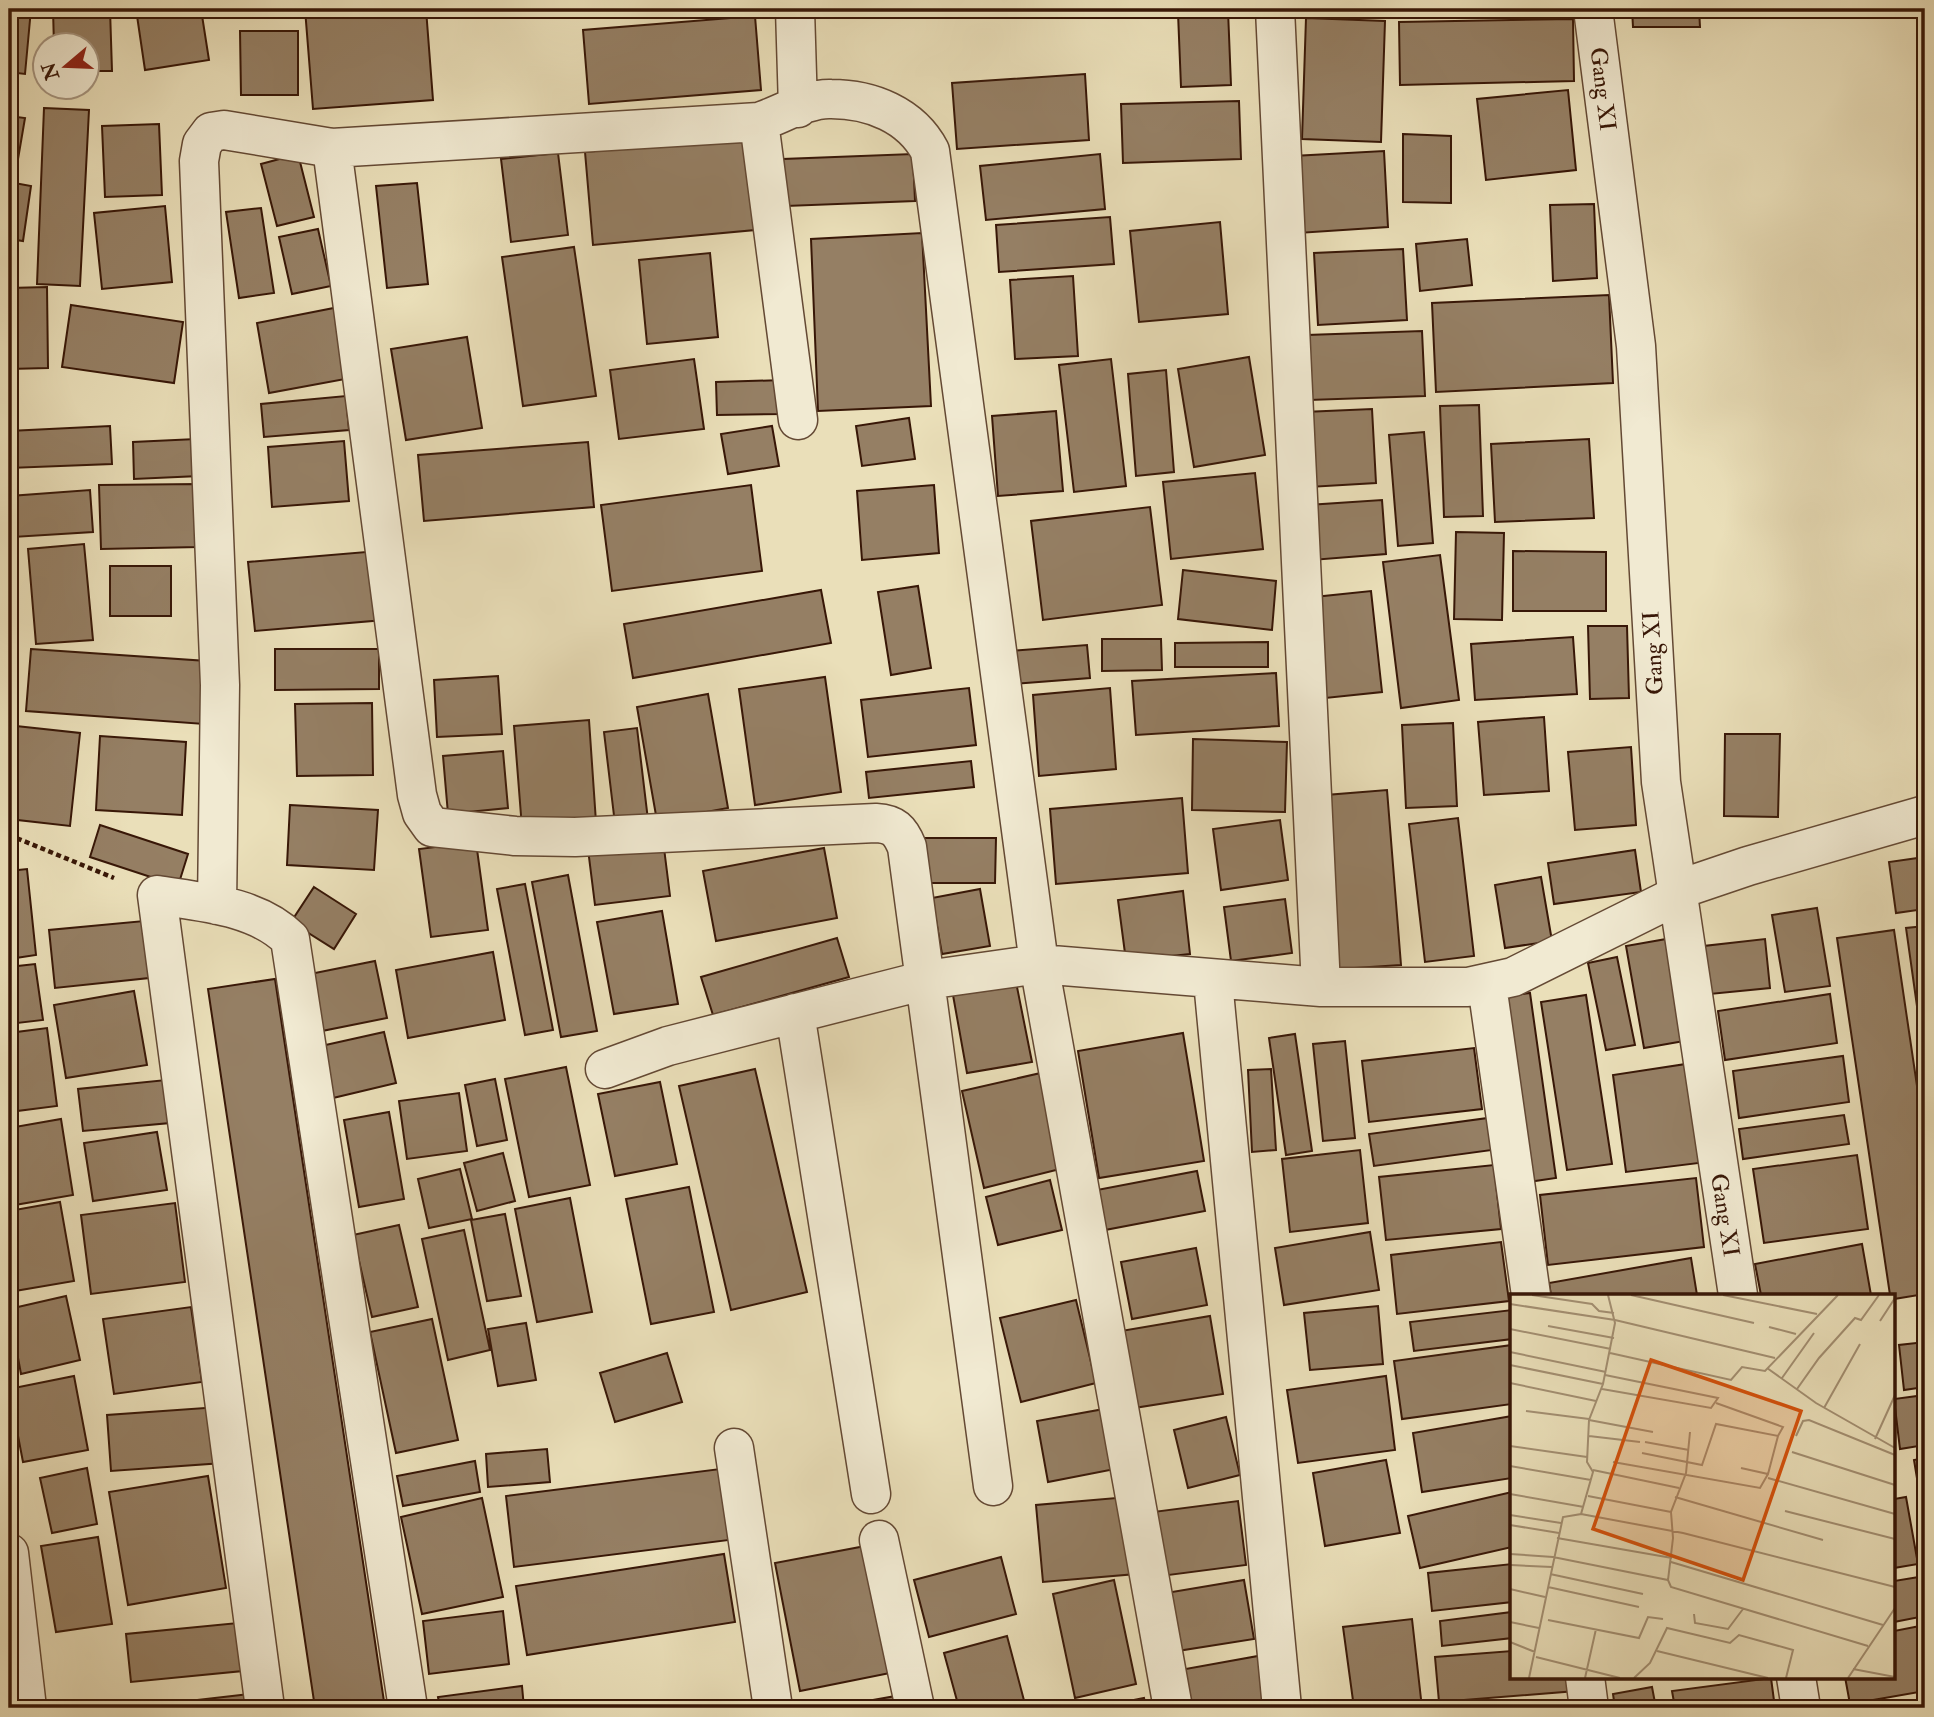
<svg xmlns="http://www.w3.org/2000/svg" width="1934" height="1717" font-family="'IM FELL Double Pica',serif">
<rect width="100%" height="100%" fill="#eadfb9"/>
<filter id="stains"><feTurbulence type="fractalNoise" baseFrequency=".00286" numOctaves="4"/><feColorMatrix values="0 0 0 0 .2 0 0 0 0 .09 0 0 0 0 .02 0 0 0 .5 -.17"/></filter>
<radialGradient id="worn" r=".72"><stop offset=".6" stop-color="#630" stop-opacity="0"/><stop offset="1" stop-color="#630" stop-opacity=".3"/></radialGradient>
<!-- building -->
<path fill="#957f64" stroke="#381707" stroke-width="2" d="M9 9H31L25 74 9 72Z
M53 9H110L112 71H88V46H54Z
M136 9H201L209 60 145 70Z
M305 9H426L433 100 313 109Z
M572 9H683L573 18Z
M1632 9H1699L1700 27H1633Z
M1228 10 1231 85 1181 87 1178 13Z
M755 16 761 90 589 104 583 30Z
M1306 18 1385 21 1381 142 1302 139Z
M1573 19 1574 81 1400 85 1399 22Z
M240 31H298V95H241Z
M1085 74 1089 140 957 149 952 83Z
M1568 90 1576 170 1486 180 1477 99Z
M1239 101 1241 159 1123 163 1121 104Z
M44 108 89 110 80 286 37 284Z
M9 116 25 118 17 165 9 164Z
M159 124 162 195 105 197 102 126Z
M1403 134 1451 136V203L1403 202Z
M747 137 755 230 593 245 585 152Z
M1384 151 1388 227 1298 233 1293 156Z
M558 153 568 235 511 242 501 159Z
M298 154 314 217 277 226 261 164Z
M913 154 915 201 786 206 783 159Z
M1100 154 1105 209 986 220 980 166Z
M9 182 31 186 23 241 9 239Z
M417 183 428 284 387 288 376 186Z
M1594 204 1597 278 1553 281 1550 205Z
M165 206 172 282 102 289 94 213Z
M261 208 274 293 239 298 226 212Z
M1110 217 1114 264 999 272 996 225Z
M1220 222 1228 314 1139 322 1130 231Z
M318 229 331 286 292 294 279 237Z
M922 233 931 406 818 411 811 239Z
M1467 239 1472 285 1420 291 1416 244Z
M574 247 596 396 523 406 502 257Z
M1403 249 1407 320 1318 325 1314 253Z
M710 253 718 337 647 344 639 260Z
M1073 276 1078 356 1015 359 1010 280Z
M47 287 48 368 9 369V288Z
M1609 295 1613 383 1436 392 1432 303Z
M71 305 183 322 174 383 62 367Z
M344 306 356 377 269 393 257 323Z
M1422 331 1425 396 1309 400 1307 335Z
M467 337 482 428 406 440 391 349Z
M1249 357 1265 455 1194 467 1178 369Z
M694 359 704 429 619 439 610 370Z
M1111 359 1126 486 1074 492 1059 365Z
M1166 370 1174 472 1136 476 1128 374Z
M783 380 784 414 717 415 716 382Z
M346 396 349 430 264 437 261 404Z
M1479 405 1483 516 1444 517 1440 406Z
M1372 409 1376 483 1309 487 1304 412Z
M1056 411 1063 491 998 496 992 416Z
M909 418 915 459 862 466 856 426Z
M110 426 112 464 9 468V431Z
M772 426 779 466 728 474 721 434Z
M1424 432 1433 543 1398 546 1389 435Z
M196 439 199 476 134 479 133 442Z
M1589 439 1594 518 1495 522 1491 444Z
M344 441 349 501 272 507 268 447Z
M588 442 594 507 424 521 418 455Z
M1255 473 1263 549 1171 559 1163 482Z
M198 484 199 547 101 549 99 485Z
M751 485 762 571 612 591 601 505Z
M934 485 939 553 862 560 857 491Z
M90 490 93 532 13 537 10 496Z
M1382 500 1386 554 1312 560 1308 505Z
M1150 507 1162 605 1043 620 1031 521Z
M1456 532 1504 533 1502 620 1454 619Z
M84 544 93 640 36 644 28 549Z
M378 551 384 620 255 631 248 562Z
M1513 551 1606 552V611H1513Z
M1440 555 1459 700 1401 708 1383 562Z
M110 566H171V616H110Z
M1183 570 1276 581 1272 630 1178 619Z
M918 586 931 668 891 675 878 592Z
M821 590 831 643 633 678 624 624Z
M1371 591 1382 692 1316 699 1305 598Z
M1588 626H1627L1629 698 1590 699Z
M1573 637 1577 694 1475 700 1471 644Z
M1102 639H1161L1162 670 1102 671Z
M1268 642V667H1175V643Z
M1087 645 1090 678 1014 684 1011 651Z
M31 649 207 661 204 724 26 711Z
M275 649H379V689L275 690Z
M1276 673 1279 726 1136 735 1132 681Z
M498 676 502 734 437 737 434 680Z
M825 677 841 792 755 805 739 689Z
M969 688 976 745 868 757 861 700Z
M1110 688 1116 769 1039 776 1033 695Z
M708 694 728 808 657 821 637 707Z
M372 703 373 775 297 776 295 704Z
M1544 717 1549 791 1484 795 1478 722Z
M589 720 596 822 522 828 514 726Z
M1453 723 1457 806 1406 808 1402 725Z
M16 726 80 733 70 826 9 819Z
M637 728 648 820 615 824 604 732Z
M1725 734H1780L1778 817 1724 816Z
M100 736 186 742 182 815 96 810Z
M1193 739 1287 742 1285 812 1192 810Z
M1631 747 1636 825 1575 830 1568 752Z
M503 751 508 808 448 814 443 756Z
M971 761 974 787 869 798 866 772Z
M1387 790 1401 965 1339 969 1326 795Z
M1182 798 1188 873 1056 884 1050 809Z
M290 805 378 810 374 870 287 865Z
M1458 818 1474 956 1425 962 1409 824Z
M1280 820 1288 880 1221 890 1213 829Z
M100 825 188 854 178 886 90 857Z
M921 838H996L995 883H921Z
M663 840 670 896 595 905 588 849Z
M476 842 488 930 431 937 419 849Z
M824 848 837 918 716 941 703 871Z
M1635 850 1641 892 1554 904 1548 863Z
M1925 857V909L1896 913 1889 862Z
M27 869 36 955 9 959V871Z
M568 875 597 1031 561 1037 532 882Z
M1541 877 1552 941 1505 948 1495 885Z
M525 884 553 1030 525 1035 497 889Z
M314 887 356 914 334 949 291 922Z
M980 889 990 946 942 954 932 898Z
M1183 891 1190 954 1126 961 1118 900Z
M1285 899 1292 953 1231 961 1224 907Z
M1817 908 1830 986 1785 992 1772 915Z
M662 911 678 1004 614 1014 597 922Z
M144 921 149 978 55 988 49 930Z
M1925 926V1063L1906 928Z
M1894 930 1925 1140V1294L1894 1299V1295H1890L1837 938Z
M837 938 849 977 713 1015 701 977Z
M1672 938 1690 1040 1644 1048 1626 946Z
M1765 939 1770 988 1710 994 1704 946Z
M493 952 505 1020 408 1038 396 970Z
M1617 957 1635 1045 1606 1050 1588 963Z
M375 961 387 1018 317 1032 305 975Z
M35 964 43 1020 9 1024V967Z
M1014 972 1032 1062 967 1073 951 984Z
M275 979 385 1708H315L208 989Z
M134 991 147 1065 66 1078 54 1005Z
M1530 993 1556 1178 1528 1182 1502 997Z
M1830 994 1837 1043 1725 1060 1718 1011Z
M1586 995 1612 1164 1567 1170 1541 1002Z
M47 1028 57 1106 9 1112V1033Z
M384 1032 396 1083 333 1098 321 1046Z
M1183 1033 1204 1161 1099 1178 1078 1051Z
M1295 1034 1312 1151 1286 1155 1269 1038Z
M1345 1041 1355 1138 1323 1141 1313 1044Z
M1474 1048 1482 1109 1369 1122 1362 1061Z
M1843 1056 1849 1102 1739 1118 1733 1071Z
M1686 1064 1699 1163 1626 1172 1613 1075Z
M566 1067 590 1185 529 1197 505 1079Z
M755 1069 807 1292 731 1310 679 1086Z
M1271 1069 1276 1150 1252 1152 1248 1070Z
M1045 1072 1068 1167 984 1188 962 1091Z
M495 1079 507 1140 477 1146 465 1085Z
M166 1080 170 1123 83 1131 78 1089Z
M660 1082 677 1164 615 1176 598 1094Z
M459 1093 467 1151 407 1159 399 1101Z
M389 1112 404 1199 359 1207 344 1120Z
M1844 1115 1849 1144 1743 1159 1739 1129Z
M1488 1118 1492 1150 1374 1166 1369 1134Z
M61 1119 73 1195 9 1206V1128Z
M157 1132 167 1190 93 1201 84 1143Z
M1360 1150 1368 1223 1290 1232 1282 1159Z
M503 1153 515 1201 477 1211 464 1163Z
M1857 1155 1868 1229 1764 1243 1753 1169Z
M1494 1165 1501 1229 1386 1240 1379 1177Z
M460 1169 472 1219 429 1228 418 1179Z
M1197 1171 1205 1211 1105 1230 1097 1190Z
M1696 1178 1704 1247 1548 1265 1540 1195Z
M1050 1180 1062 1230 998 1245 986 1197Z
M689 1187 714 1312 651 1324 626 1199Z
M570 1198 592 1312 537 1322 515 1209Z
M60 1202 74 1281 9 1292V1211Z
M175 1203 185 1282 91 1294 81 1215Z
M505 1214 521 1296 487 1301 471 1220Z
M399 1225 418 1307 372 1317 353 1235Z
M464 1230 490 1350 448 1360 422 1239Z
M1370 1232 1379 1290 1284 1305 1275 1248Z
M1501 1242 1509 1301 1397 1314 1391 1255Z
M1862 1244 1871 1295H1761L1755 1264Z
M1196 1248 1207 1305 1132 1319 1121 1262Z
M1691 1258 1697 1295H1551L1549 1283Z
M66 1296 80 1360 21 1374 9 1309Z
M1076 1300 1096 1383 1021 1402 1000 1318Z
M1378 1306 1383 1364 1310 1370 1304 1313Z
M191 1307 202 1382 114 1394 103 1319Z
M1512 1310V1339L1414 1351 1410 1322Z
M1210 1316 1223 1394 1134 1408 1121 1331Z
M432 1319 458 1440 396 1453 370 1332Z
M526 1323 536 1380 498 1386 488 1329Z
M1925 1342V1387L1904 1390 1899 1345Z
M1512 1345V1404L1402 1419 1394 1361Z
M667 1353 682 1402 615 1422 600 1373Z
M74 1376 88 1450 23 1462 9 1389Z
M1386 1376 1395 1450 1298 1463 1287 1390Z
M1925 1395V1445L1900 1449 1894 1399Z
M219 1407 223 1463 111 1471 107 1415Z
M1104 1409 1115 1469 1048 1482 1037 1421Z
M1512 1416V1478L1422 1492 1413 1433Z
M1226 1417 1240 1475 1188 1488 1174 1430Z
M547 1449 550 1482 488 1487 486 1454Z
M1925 1458V1515H1923L1914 1460Z
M1386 1460 1400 1533 1325 1546 1313 1473Z
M475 1461 480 1492 403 1506 397 1476Z
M87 1468 97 1524 52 1533 40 1478Z
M728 1468 737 1539 514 1567 506 1496Z
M208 1476 226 1588 128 1605 109 1492Z
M1512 1492V1547L1420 1568 1408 1516Z
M1128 1497 1136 1574 1043 1582 1036 1505Z
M1906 1497 1918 1564 1894 1568V1499Z
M482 1498 503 1597 422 1614 401 1517Z
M1238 1501 1246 1565 1161 1576 1153 1512Z
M98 1537 112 1624 56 1632 41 1546Z
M876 1544 900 1671 800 1691 775 1563Z
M724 1554 735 1622 527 1655 516 1586Z
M1001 1557 1016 1614 929 1637 914 1580Z
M1512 1564V1602L1432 1611 1428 1573Z
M1925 1576V1616L1894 1622V1581Z
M1114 1580 1136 1684 1075 1698 1053 1594Z
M1244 1580 1254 1639 1171 1652 1160 1594Z
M503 1611 509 1664 429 1674 423 1621Z
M1512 1612V1638L1442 1646 1440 1621Z
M1412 1619 1422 1708H1354L1343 1627Z
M248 1622 253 1670 131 1682 126 1634Z
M1925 1625V1691L1850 1704 1845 1677H1894V1631Z
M1007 1636 1026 1708H959L944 1653Z
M1512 1651V1677H1575L1576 1691 1439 1702 1435 1657Z
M1258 1656 1267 1708H1187L1180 1670Z
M1771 1678 1775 1708H1675L1672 1691Z
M522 1686 524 1708H440L438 1697Z
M1652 1687 1656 1708H1615L1613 1694Z
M258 1693 260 1708H137V1707Z
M907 1694 910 1708H828Z
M1144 1698 1146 1708H1094Z
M1925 1700V1708H1894Z
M1564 1702 1565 1708H1527Z"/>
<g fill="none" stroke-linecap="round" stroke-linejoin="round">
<!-- minor casing -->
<g stroke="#644934" stroke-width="41">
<path id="minor" d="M795 9 798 108
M1275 9 1321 987
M1593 9 1636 346 1661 782 1738 1295
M759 122C780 115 808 98 831 99 871 99 911 115 930 151L1039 964 1173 1708
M332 148 759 122 798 420
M217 905 220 685 199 161 202 144 211 132 224 130 332 148 417 795 422 813 432 827 515 836 575 837 876 823C894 824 900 830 907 847L993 1486
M1213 981 1282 1708
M1487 985 1531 1295
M795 1013 871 1494
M605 1069 668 1046 926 980 1039 964 1321 987H1468L1513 977 1676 896 1689 886 1748 866 1925 815
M734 1448 773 1708
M879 1540 915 1708
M9 1553 27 1708
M1585 1677 1589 1708
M1796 1677 1801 1708
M265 1708 157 895C202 902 257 906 290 939L408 1708"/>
</g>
<!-- path -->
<path stroke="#381707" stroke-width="4.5" stroke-dasharray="5 3.5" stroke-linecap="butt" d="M9 835 114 878"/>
<!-- minor -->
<use href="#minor" stroke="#f1ead2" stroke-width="38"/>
</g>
<g text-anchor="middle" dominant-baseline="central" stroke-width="6" stroke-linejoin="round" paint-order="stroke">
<!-- street labels -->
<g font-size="23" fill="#381707" stroke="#f1ead2">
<text transform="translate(1603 89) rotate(83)">Gang XI</text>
<text transform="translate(1653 653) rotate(-93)">Gang XI</text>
<text transform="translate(1725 1215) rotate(81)">Gang XI</text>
</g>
</g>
<!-- overview -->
<g transform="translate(1510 1294)">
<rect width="385" height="385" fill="#eadfb9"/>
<path fill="none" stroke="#a38f72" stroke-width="2" d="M22 1 82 10 89 17 104 19M121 1 244 29M213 1 307 20M0 10 105 26 265 64M370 27 385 4M38 32 104 44M259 33 286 40M0 35 101 55M0 58 96 78M100 59 221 86 232 73 255 77 328 1M0 71 93 90M257 74 306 109 385 154M272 84 304 39M0 89 86 107M92 95 201 114 208 104 95 81M287 95 309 64 345 24 351 26 369 1M314 114 350 50M16 117 79 125M79 126 143 138M79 142 130 148M286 142 293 127 299 126 385 161M365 145 385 101M135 148 179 156M0 152 77 163M282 158 385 191M132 159 192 171 206 130 268 142 273 133 206 109M103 168 250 194 258 180M0 172 81 186M231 174 258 180 268 142M83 176 169 194M258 184 385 220M0 200 74 213M78 202 161 218M165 203 313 246M275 217 385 245M71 220 173 239 385 293M0 221 51 229M0 231 49 239M47 244 162 264M0 260 43 263 158 286 163 244 161 218 176 179 180 138M161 268 373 331M1 271 42 273M40 280 133 300M158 286 161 293 358 352M38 293 129 313M0 295 35 303M184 320 185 329 218 335 233 315M38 326 129 344 138 323 153 325M0 328 29 334M0 348 25 358M147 357 258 384M26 363 110 384M343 375 385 383M19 384 53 223 71 220 83 178 77 168 79 126 93 90 105 29 98 1M75 384 86 335M124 384 140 369 157 334 220 349 229 341 283 356 276 384M338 384 385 314"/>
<path fill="#d6520c" fill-opacity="0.15" stroke="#d6520c" stroke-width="3.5" d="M141 66 291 117 233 286 83 235Z"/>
<rect width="385" height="385" fill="none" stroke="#381707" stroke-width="3.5"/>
</g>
<!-- margin -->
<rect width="1934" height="1717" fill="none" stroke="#eadfb9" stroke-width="35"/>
<rect x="10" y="10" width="1913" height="1696" fill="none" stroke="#381707" stroke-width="3.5"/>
<rect x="18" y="18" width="1899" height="1682" fill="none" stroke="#381707" stroke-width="2"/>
<!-- north arrow -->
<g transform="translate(66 66) rotate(251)"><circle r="33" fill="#f1ead2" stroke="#a79681" stroke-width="2"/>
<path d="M0-5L12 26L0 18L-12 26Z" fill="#8f2418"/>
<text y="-10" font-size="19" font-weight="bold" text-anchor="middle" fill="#381707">N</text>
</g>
<rect width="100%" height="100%" filter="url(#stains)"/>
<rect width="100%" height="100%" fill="url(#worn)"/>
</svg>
